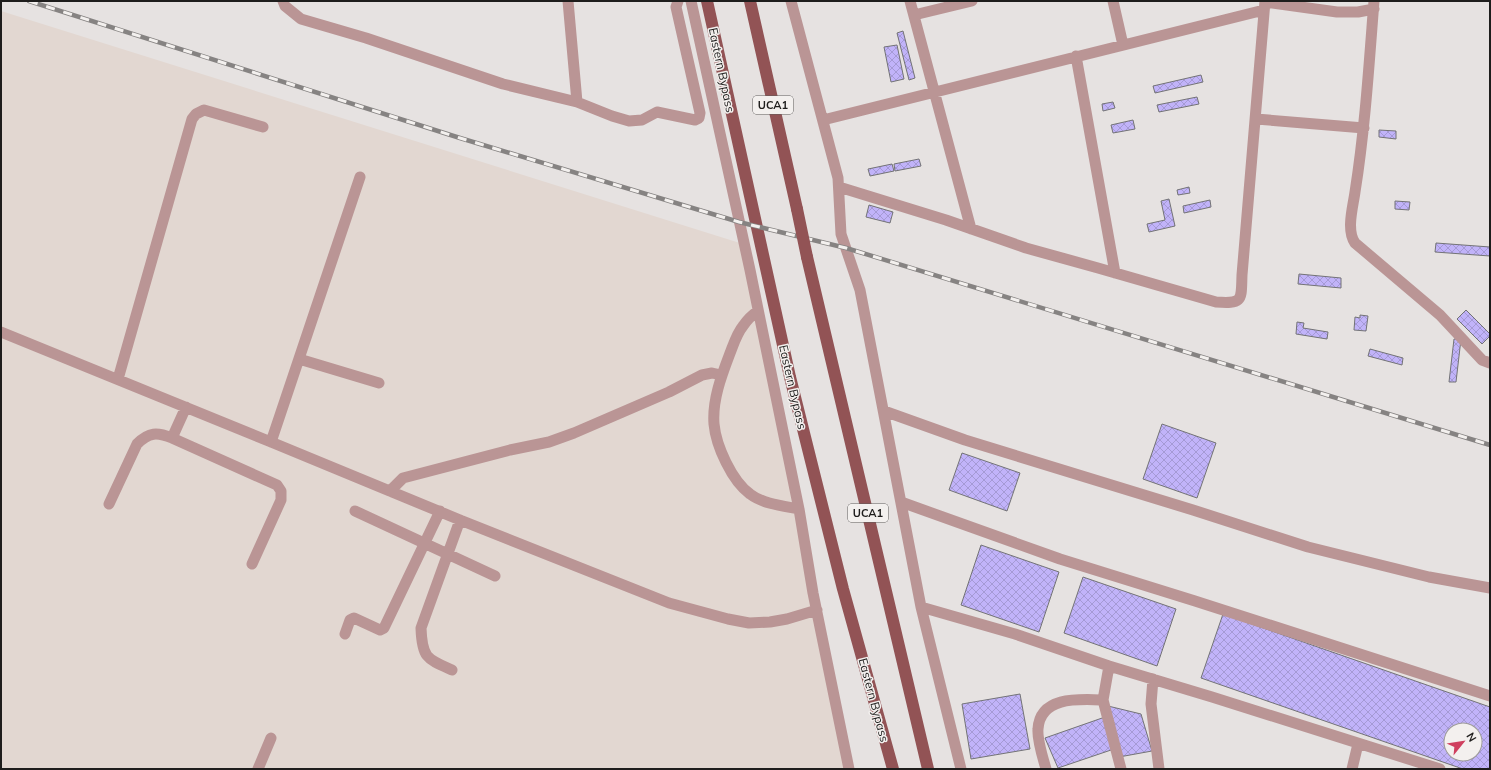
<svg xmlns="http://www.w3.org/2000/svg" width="1491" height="770" font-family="Mulish,sans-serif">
<defs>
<pattern id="building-cross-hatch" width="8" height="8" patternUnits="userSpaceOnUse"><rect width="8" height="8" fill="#c1b3f9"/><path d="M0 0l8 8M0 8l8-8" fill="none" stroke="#a59ad5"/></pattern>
</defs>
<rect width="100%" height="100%" fill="#e6e2e1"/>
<!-- built -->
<path fill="#e2d7d1" d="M1 11 743 244 848 769H1Z"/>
<!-- building -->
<path fill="url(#building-cross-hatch)" stroke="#737376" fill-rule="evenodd" d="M903 31 915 78 909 80 897 33Z
M897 45 904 79 891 82 884 47Z
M1201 75 1203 82 1155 93 1153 86Z
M1197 97 1199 104 1159 112 1157 105Z
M1113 102 1115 108 1103 111 1102 104Z
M1133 120 1135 129 1113 133 1111 125Z
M1379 130 1396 131V139L1379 137Z
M919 159 921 166 895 171 894 164Z
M892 164 894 171 870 176 868 169Z
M1189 187 1190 193 1178 195 1177 190Z
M1169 199 1175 226 1149 232 1147 224 1165 220 1161 201Z
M1210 200 1211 207 1184 213 1183 206Z
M1395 201 1410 202 1409 210 1395 209Z
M869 205 893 212 890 223 866 217Z
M1436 243 1490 247V256L1435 252Z
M1299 274 1341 278V288L1298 284Z
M1466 310 1490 334V336L1482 344 1457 319Z
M1360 315 1368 316 1366 331 1354 330 1355 317 1360 318Z
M1297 322 1304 323 1303 328 1328 332 1327 339 1296 334Z
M1454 339H1461L1456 382H1449Z
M1370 349 1403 358 1402 365 1368 356Z
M1162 424 1216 443 1197 498 1143 479Z
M962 453 1020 473 1007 511 949 490Z
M981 545 1059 572 1039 632 961 605Z
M1083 577 1176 609 1157 666 1064 633Z
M1223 614 1490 707V769H1463L1201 678ZM1451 730H1475V754H1451Z
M1020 694 1030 749 971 759 962 704Z
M1108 706 1141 714 1152 751 1119 757Z
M1105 717 1114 749 1058 768 1045 738Z"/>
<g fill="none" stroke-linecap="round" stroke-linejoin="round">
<!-- minor -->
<path stroke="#ba9595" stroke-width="11" d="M283 1 285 6 301 19 366 38 503 84 577 102 568 1
M691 1 750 270 799 509 813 593 849 769
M791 1 838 178 841 234 860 290 921 607 961 769
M910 1 971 229
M1113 1 1123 45
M1374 1C1369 65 1365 129 1355 192 1353 207 1346 230 1355 243L1440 315 1482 360 1490 363
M1265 2 1337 12H1358L1374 9
M914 15 972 1
M1076 56 1115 273
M577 102 612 116 629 121 642 120 657 112 695 120 699 118 700 113 676 7 678 1
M1256 119 1364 128
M823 120 1264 10
M839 187 946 220 1026 248 1098 268 1216 302C1244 304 1241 300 1242 275L1265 1
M758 311C752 315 747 320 743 326 738 332 735 340 732 348 723 372 712 398 714 424 716 446 732 481 750 494 763 504 783 506 799 509
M1 332 271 442 460 520 669 603 728 619 749 623 770 622 787 619 817 610
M299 359 379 383
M118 379 192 119 196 114 204 110 263 127
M884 411 965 440 1193 510 1308 547 1429 577 1490 588
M172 438 186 407
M271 442 360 177
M390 491 403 478 510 450 549 442 574 433 669 392 702 375 712 373 721 375
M901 502 1060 559 1195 601 1490 696
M109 504 137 444C149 432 157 432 172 438L277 485 281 491V500L252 564
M355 511 495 576
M921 607 1015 634 1109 666 1212 697 1440 769
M345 634 350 620 354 618 380 630 384 628 440 511
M1109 666 1103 700 1121 769
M452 670C427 659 422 658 421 628L460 520
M1153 679 1151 704 1159 769
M258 769 271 738
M1046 769C1043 758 1037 740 1038 729 1040 696 1079 699 1103 700
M1352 769 1358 744"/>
<!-- major -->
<path stroke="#925355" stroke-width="12" d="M707 1 790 377 843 589 893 769
M750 1 797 209
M807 257 928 769"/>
<!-- rail casing -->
<g stroke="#868382" stroke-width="4.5">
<path id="rail" d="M29 1 460 138 739 222 846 248 1490 445"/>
</g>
<!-- rail -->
<use href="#rail" stroke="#f3f0ee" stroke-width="3" stroke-dasharray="9" stroke-linecap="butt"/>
<!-- major-bridge -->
<path stroke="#925355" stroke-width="12" d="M797 209 807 257"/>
</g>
<g text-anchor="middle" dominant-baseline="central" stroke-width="3" stroke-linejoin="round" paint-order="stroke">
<!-- shield labels -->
<g fill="#f3f0ee" stroke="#5e5c5b" stroke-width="1">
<rect x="753" y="96" width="40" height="18" rx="3"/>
<rect x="848" y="504" width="40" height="18" rx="3"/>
</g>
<g font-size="11" font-weight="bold" fill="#1e1d1c">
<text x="773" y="105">UCA1</text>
<text x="868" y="513">UCA1</text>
</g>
<!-- street labels -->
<g font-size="12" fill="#1e1d1c" stroke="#f3f0ee">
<text transform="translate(722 70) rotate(78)">Eastern Bypass</text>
<text transform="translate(793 387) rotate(77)">Eastern Bypass</text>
<text transform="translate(874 700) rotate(75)">Eastern Bypass</text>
</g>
</g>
<!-- border -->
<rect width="1491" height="770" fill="none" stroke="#1e1d1c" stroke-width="4"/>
<!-- north arrow -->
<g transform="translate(1463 742) rotate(60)"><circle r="19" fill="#f3f0ee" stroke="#9e9c9a"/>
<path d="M0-3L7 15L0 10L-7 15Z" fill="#cf3f5e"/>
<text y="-6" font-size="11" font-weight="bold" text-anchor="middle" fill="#1e1d1c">N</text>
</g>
</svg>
